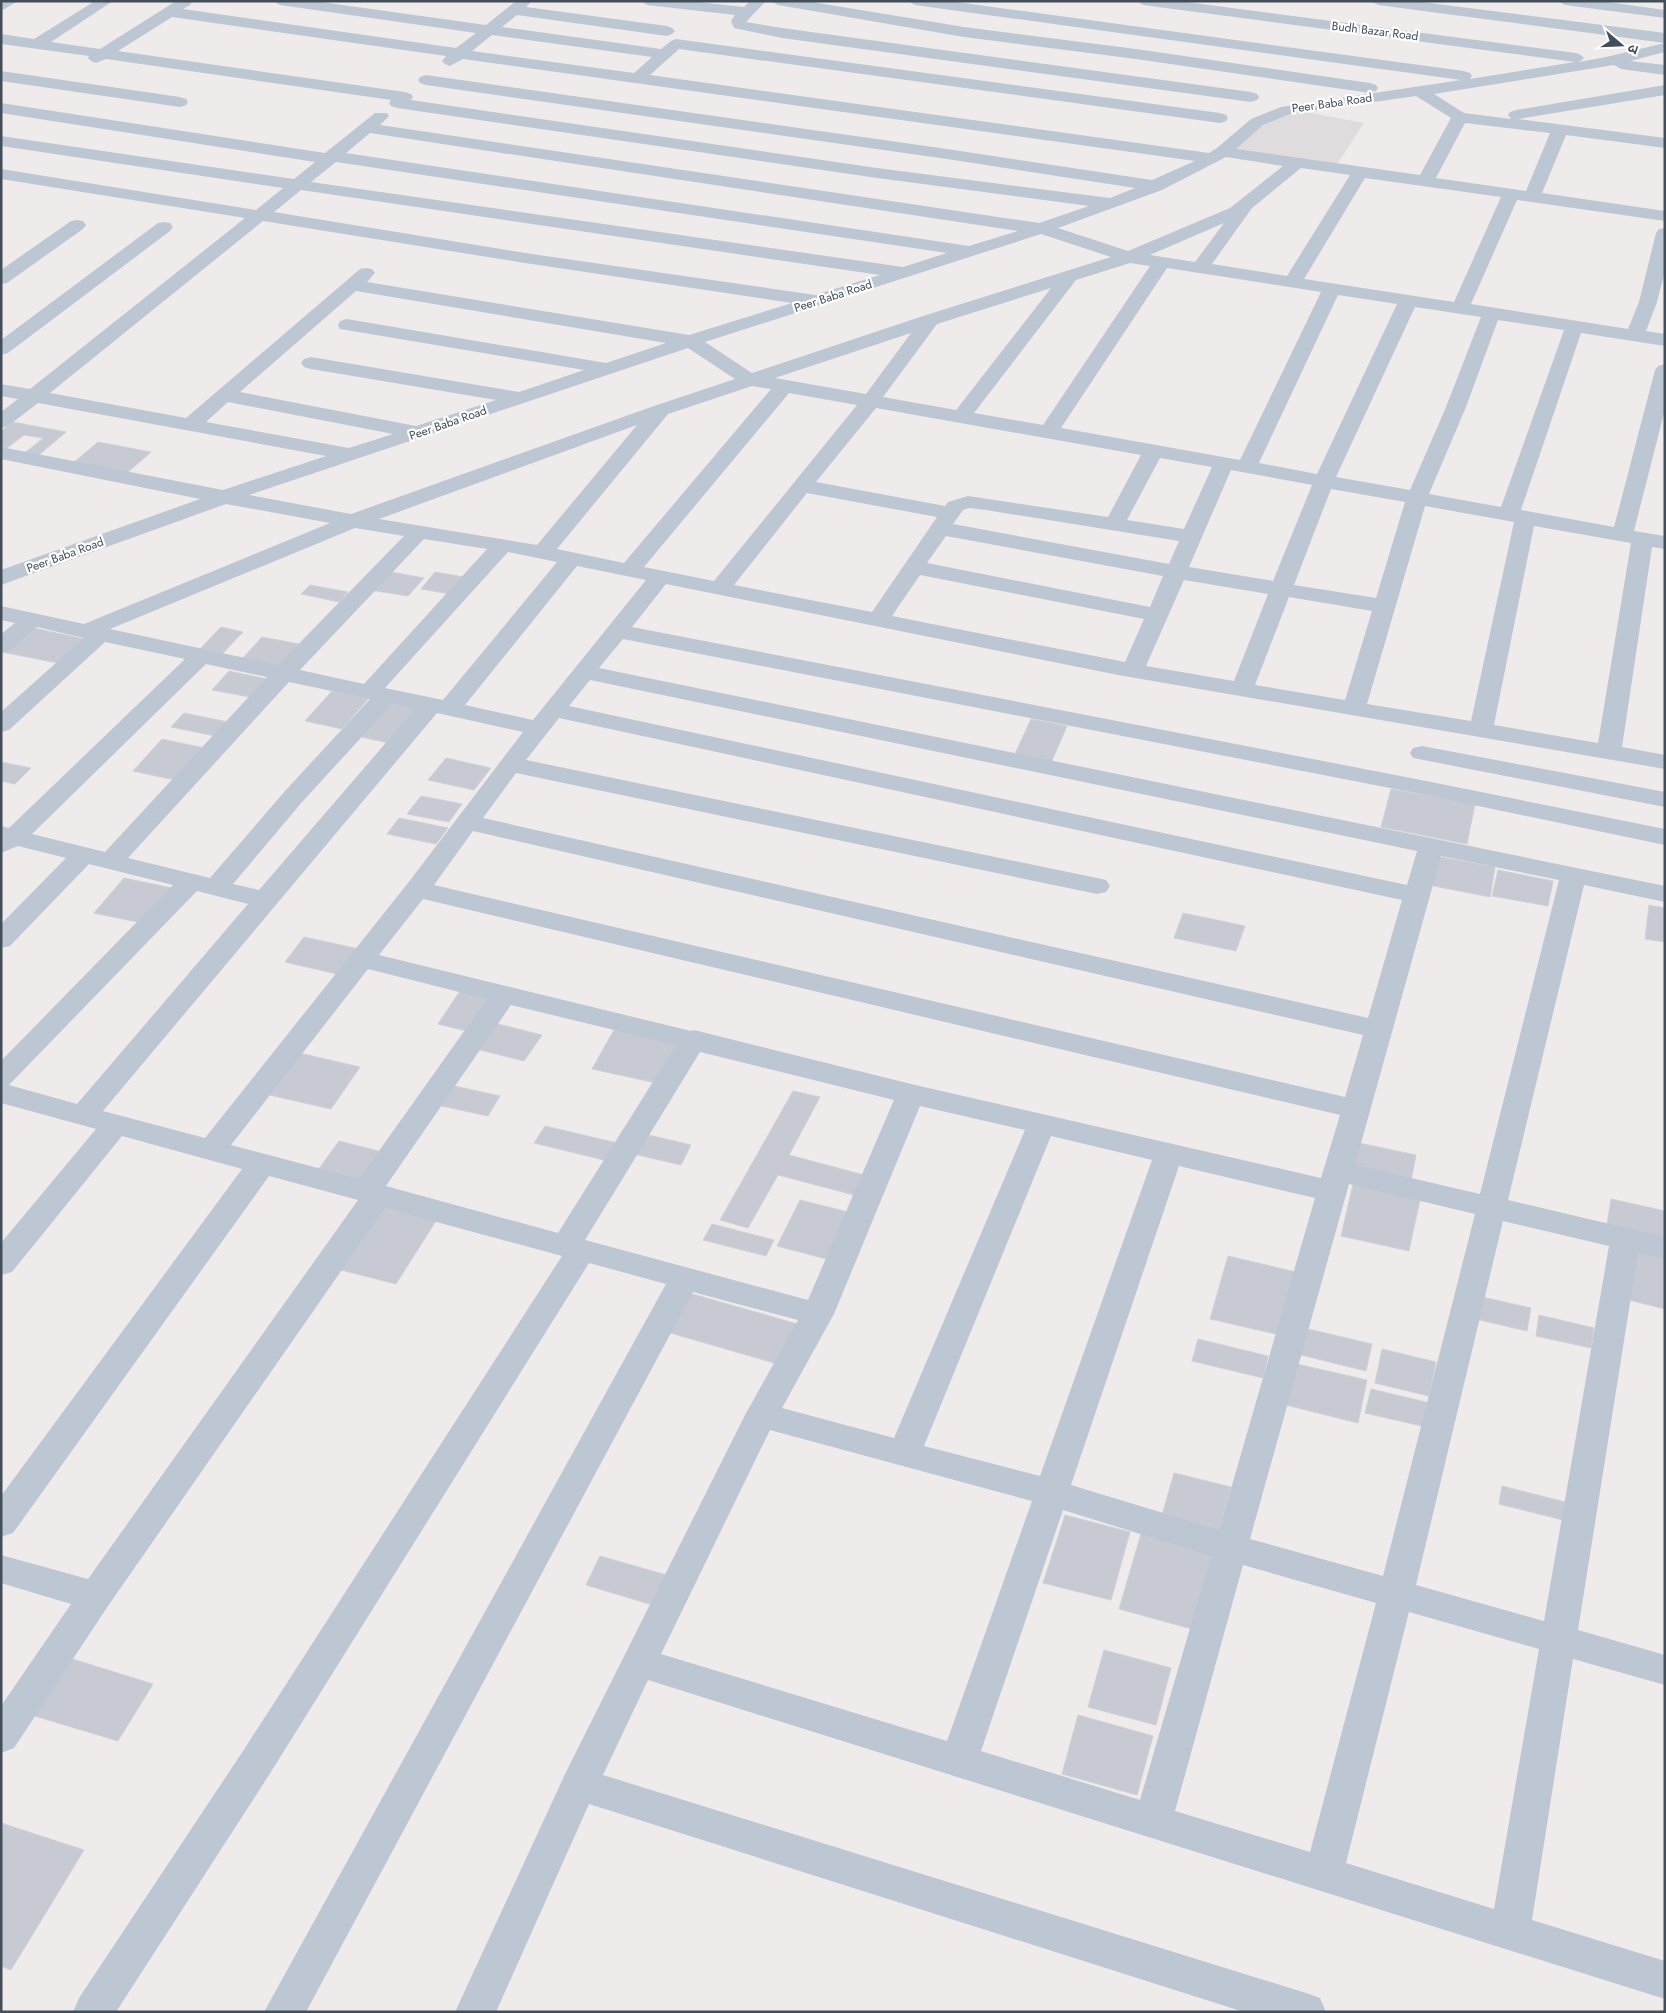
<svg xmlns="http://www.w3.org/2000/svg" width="1666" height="2013" font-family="Jost,'Noto Sans Devanagari',sans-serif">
<rect width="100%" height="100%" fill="#efebeb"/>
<!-- education -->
<path fill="#e0dcdd" d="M1295 110 1364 123 1337 164 1229 149 1277 115Z"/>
<!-- building -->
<path fill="#c7cad2" stroke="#cfd1d8" d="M13 422 66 432 39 455 26 452 43 438 24 435 7 448 1 447V431Z
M98 442 151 452 127 473 73 463Z
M386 571 424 578 408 596 370 590Z
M435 572 464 577 450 594 421 589Z
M310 585 348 592 339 602 301 594Z
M29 627 89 640 63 664 2 652Z
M221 627 243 632 223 653 200 649Z
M262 637 299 644 280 666 242 659Z
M229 671 267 679 250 697 212 690Z
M332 691 369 698 342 729 305 721Z
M388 702 422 708 393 744 357 736Z
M184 713 228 722 215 736 171 727Z
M1031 719 1067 726 1051 763 1014 756Z
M162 739 204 748 175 780 133 771Z
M446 758 491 768 474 790 428 780Z
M1 762 31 768 15 784 1 781Z
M1391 789 1475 804 1467 844 1381 827Z
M421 796 462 804 449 822 407 814Z
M399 818 448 828 436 844 387 834Z
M1435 856 1495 867 1490 897 1429 885Z
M1498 870 1553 881 1548 906 1492 896Z
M124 878 172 888 142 923 94 913Z
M1649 905 1665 908V942L1645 939Z
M1183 913 1245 926 1236 951 1174 938Z
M304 937 359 949 341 975 285 962Z
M460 991 497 999 475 1033 438 1024Z
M494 1023 542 1035 524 1061 476 1049Z
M615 1028 683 1043 661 1084 592 1069Z
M295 1052 360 1067 331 1109 265 1094Z
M450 1085 500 1096 488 1116 437 1105Z
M793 1091 820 1097 789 1155 864 1175 854 1195 778 1175 748 1228 720 1220Z
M545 1126 617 1143 608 1161 534 1143Z
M640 1133 691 1145 681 1165 629 1153Z
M339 1141 386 1153 363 1185 316 1173Z
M1359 1143 1416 1155 1411 1181 1353 1168Z
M1354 1180 1421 1195 1409 1251 1341 1236Z
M1611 1199 1665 1211V1244L1606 1231Z
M800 1200 856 1214 834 1261 777 1246Z
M379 1206 436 1221 396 1284 337 1269Z
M712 1224 774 1240 766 1256 703 1240Z
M1638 1248 1665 1254V1309L1629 1300Z
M1228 1256 1296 1272 1280 1335 1210 1319Z
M689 1293 801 1325 781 1365 667 1332Z
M1478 1296 1531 1308 1527 1331 1475 1319Z
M1539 1315 1594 1328 1591 1348 1536 1336Z
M1304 1328 1372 1344 1366 1371 1297 1354Z
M1198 1339 1268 1356 1263 1378 1192 1361Z
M1382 1349 1436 1362 1429 1396 1375 1383Z
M1292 1363 1367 1380 1358 1423 1282 1404Z
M1371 1389 1430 1403 1426 1427 1365 1413Z
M1174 1473 1231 1487 1218 1534 1161 1519Z
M1502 1486 1565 1502 1563 1520 1499 1504Z
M1065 1515 1130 1532 1111 1600 1043 1583Z
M1141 1534 1212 1552 1192 1629 1119 1609Z
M600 1556 670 1576 656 1606 586 1585Z
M1104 1650 1171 1668 1156 1725 1088 1707Z
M66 1657 153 1684 118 1741 28 1714Z
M1078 1715 1153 1736 1137 1795 1062 1774Z
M1 1823 84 1850 11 1970 1 1966Z"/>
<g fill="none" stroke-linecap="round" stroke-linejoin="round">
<!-- minor -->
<path fill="#bdc7d3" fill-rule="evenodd" d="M1 1H18L1 11Z
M95 1H113L51 42 100 49 176 1H192L190 5 183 9 456 48 476 33 280 5 273 1H314L486 25 516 1H532L526 7 667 26 672 28 675 31 672 34 667 36 517 15 502 27 661 49 671 41 676 39 1220 113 1226 115 1228 118 1226 121 1220 123 679 49 650 75 1209 153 1217 148 1251 119 1281 107 1461 80 915 5 908 1H949L1464 71 1470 73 1472 76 1470 79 1575 62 1143 5 1136 1H1179L1576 53 1581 55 1584 58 1579 62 1606 57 1665 43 1378 5 1371 1H1414L1665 33V52L1630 61 1665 65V75L1621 69 1614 65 1434 94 1464 113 1511 119 1508 115 1510 112 1516 110 1665 85V95L1518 119 1665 138V148L1566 135 1542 193 1665 211V221L1517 200 1471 304 1628 329 1639 302 1656 233 1659 229 1665 228V271L1657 302 1646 331 1665 334V346L1581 333 1521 510 1614 527 1655 370 1658 366 1665 364V409L1634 531 1665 536V549L1652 547 1622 747 1665 755V769L1118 675 666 584 632 627 1421 780 1665 829V845L1421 794 623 639 599 668 1665 886V902L1584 885 1508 1200 1665 1237V1259L1638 1253 1578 1630 1665 1655V1685L1573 1659 1532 1920 1665 1961V1999L648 1680 603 1775 1306 1993 1320 1998 1326 2012H1244L589 1804 496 2012H455L566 1772 745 1415 798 1320 693 1292 306 2012H264L666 1284 589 1263 269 1775 116 2012H73L79 1998 243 1751 562 1256 385 1208 108 1606 14 1748 1 1753V1706L71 1604 1 1583V1555L88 1579 358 1200 269 1176 13 1533 1 1537V1496L242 1169 122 1136 12 1272 1 1275V1243L96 1129 1 1103V1061L173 885 89 864 10 946 1 948V924L66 858 18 846 1 853V826L9 828 185 659 105 642 9 730 1 732V712L84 638 37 627 9 651 1 653V634L15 623 1 620V606L84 624 330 523 226 504 1 585V570L200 499 1 459V447L223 490 326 456 38 403 8 426 1 428V412L18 399 1 396V384L30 389 245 218 1 179V169L256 210 283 188 1 146V136L294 179 315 162 1 113V103L325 153 375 113H387L389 116 380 125 1039 223 1089 206 877 178 397 108 391 106 389 103 391 100 106 59 96 63 91 61 88 58 89 56 1 44V34L34 39ZM172 17 446 56 442 61 445 64 450 66 463 59 1195 161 1152 180 947 149 426 75 420 77 418 80 420 83 426 85 947 159 1135 188 1110 198 877 168 411 100 413 97 411 94 405 92 118 51ZM492 35 652 57 634 73 472 51ZM1416 96 1451 118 1420 175 1236 149 1263 125 1290 114ZM1465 123 1550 133 1526 191 1436 178ZM370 133 1018 231 969 246 346 153ZM1226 157 1283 166 1230 208 1128 251 1058 228 1162 190ZM336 162 947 253 903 267 311 182ZM1301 168 1350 175 1287 276 1212 264 1252 208ZM1365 178 1501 197 1454 302 1304 279ZM301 190 880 275 815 295 525 253 274 212ZM263 221 525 263 792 303 689 335 367 282 375 273 372 269 366 268 360 269 186 418 50 393ZM1224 223 1195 262 1150 255ZM1041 234 1111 257 923 316 752 373 705 342ZM1130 263 1150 266 1043 425 974 413 1076 280ZM1167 268 1321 292 1240 460 1061 428ZM1051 288 956 410 883 397 937 324ZM356 291 666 343 606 363 347 319 340 321 338 325 340 329 584 370 519 392 311 357 304 359 301 363 304 367 311 369 496 400 416 426 240 392ZM1338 295 1397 304 1317 474 1259 463ZM1415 307 1481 317 1446 407 1410 490 1336 477ZM1498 320 1564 330 1501 507 1429 494 1466 407ZM911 333 866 394 775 378ZM688 348 735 379 654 406 351 514 249 495ZM752 386 771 389 624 563 557 549 668 414ZM789 393 857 405 714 581 644 567ZM228 402 393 434 349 448 206 422ZM876 408 1141 455 1108 517 968 496 948 502 945 506 816 482ZM637 425 537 545 379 519ZM1160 458 1212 467 1184 529 1127 520ZM1231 470 1312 485 1273 581 1189 567ZM1331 489 1405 502 1376 598 1294 585ZM807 493 937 517 872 612 734 585ZM1425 506 1514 522 1471 721 1367 704ZM969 508 986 510 1179 541 1169 564 953 524 963 510ZM1534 526 1631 543 1598 743 1494 725ZM355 528 404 536 278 665 110 629ZM946 536 1163 576 1150 607 927 563ZM424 539 487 549 364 684 300 670ZM508 552 557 562 443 700 385 688ZM577 566 646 580 533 720 465 705ZM920 575 1144 619 1125 662 892 616ZM1184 580 1268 594 1234 681 1146 666ZM1289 597 1372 611 1345 700 1255 685ZM206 664 267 677 105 852 32 834ZM590 680 1417 851 1407 885 569 706ZM289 682 370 699 285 791 210 878 128 858ZM392 704 415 709 259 890 233 884 303 801ZM437 713 523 732 408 883 205 1138 103 1111ZM559 718 1402 900 1368 1018 483 818 516 773 1097 894 1106 892 1110 886 1106 880 1097 878 526 760ZM473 831 1363 1035 1345 1097 434 885ZM1441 856 1559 880 1480 1194 1355 1165ZM197 891 248 904 77 1104 9 1085ZM423 899 1340 1115 1321 1178 911 1084 694 1030 691 1031 379 955ZM368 969 487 999 359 1179 231 1145ZM511 1005 676 1045 558 1233 386 1186ZM700 1052 894 1100 808 1300 585 1240ZM920 1106 1025 1130 894 1438 782 1408 834 1314ZM1051 1136 1152 1160 1040 1476 924 1446ZM1179 1166 1315 1198 1219 1530 1071 1485ZM1349 1184 1475 1214 1383 1576 1250 1539ZM1503 1221 1609 1246 1544 1621 1416 1585ZM770 1430 1032 1501 947 1741 661 1654ZM1063 1510 1211 1556 1140 1800 981 1751ZM1243 1565 1376 1603 1310 1852 1175 1811ZM1409 1612 1539 1649 1494 1909 1346 1863Z
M640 1H689L744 7 750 1H766L746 22 782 28 1251 92 1257 94 1259 97 1257 100 1251 102 782 38 734 28 731 21 735 15 647 5Z
M771 1H806L964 27 1136 49 1370 83 1376 85 1378 88 1376 91 1370 93 1136 59 964 37 778 5Z
M1558 1H1601L1665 10V18L1565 5Z
M1 71 180 97 186 99 188 102 186 105 180 107 1 81Z
M77 220 83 221 86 225 83 229 7 283 1 284V270L71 221Z
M164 222 170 223 173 227 170 231 8 353 1 355V340L158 223Z
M1422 746 1665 792V807L1413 758 1410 753 1413 748Z"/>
</g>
<g text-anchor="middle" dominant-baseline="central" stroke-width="4.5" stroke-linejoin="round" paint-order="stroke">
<!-- far-street labels -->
<g font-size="12" fill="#424e5a" stroke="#fff">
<text transform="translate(1375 31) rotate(7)">Budh Bazar Road</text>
<text transform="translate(1332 103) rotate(-8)">Peer Baba Road</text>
<text transform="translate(833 296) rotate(-18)">Peer Baba Road</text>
<text transform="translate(448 423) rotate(-19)">Peer Baba Road</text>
<text transform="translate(65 555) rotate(-20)">Peer Baba Road</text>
</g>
</g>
<!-- border -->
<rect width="1666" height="2013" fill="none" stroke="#424e5a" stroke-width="5"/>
<!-- north arrow -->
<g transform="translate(1621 45) rotate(109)" stroke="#ffffff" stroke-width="4" paint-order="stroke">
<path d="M0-4L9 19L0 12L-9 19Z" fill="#424e5a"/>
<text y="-8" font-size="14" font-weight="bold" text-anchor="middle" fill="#424e5a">उ</text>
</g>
</svg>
